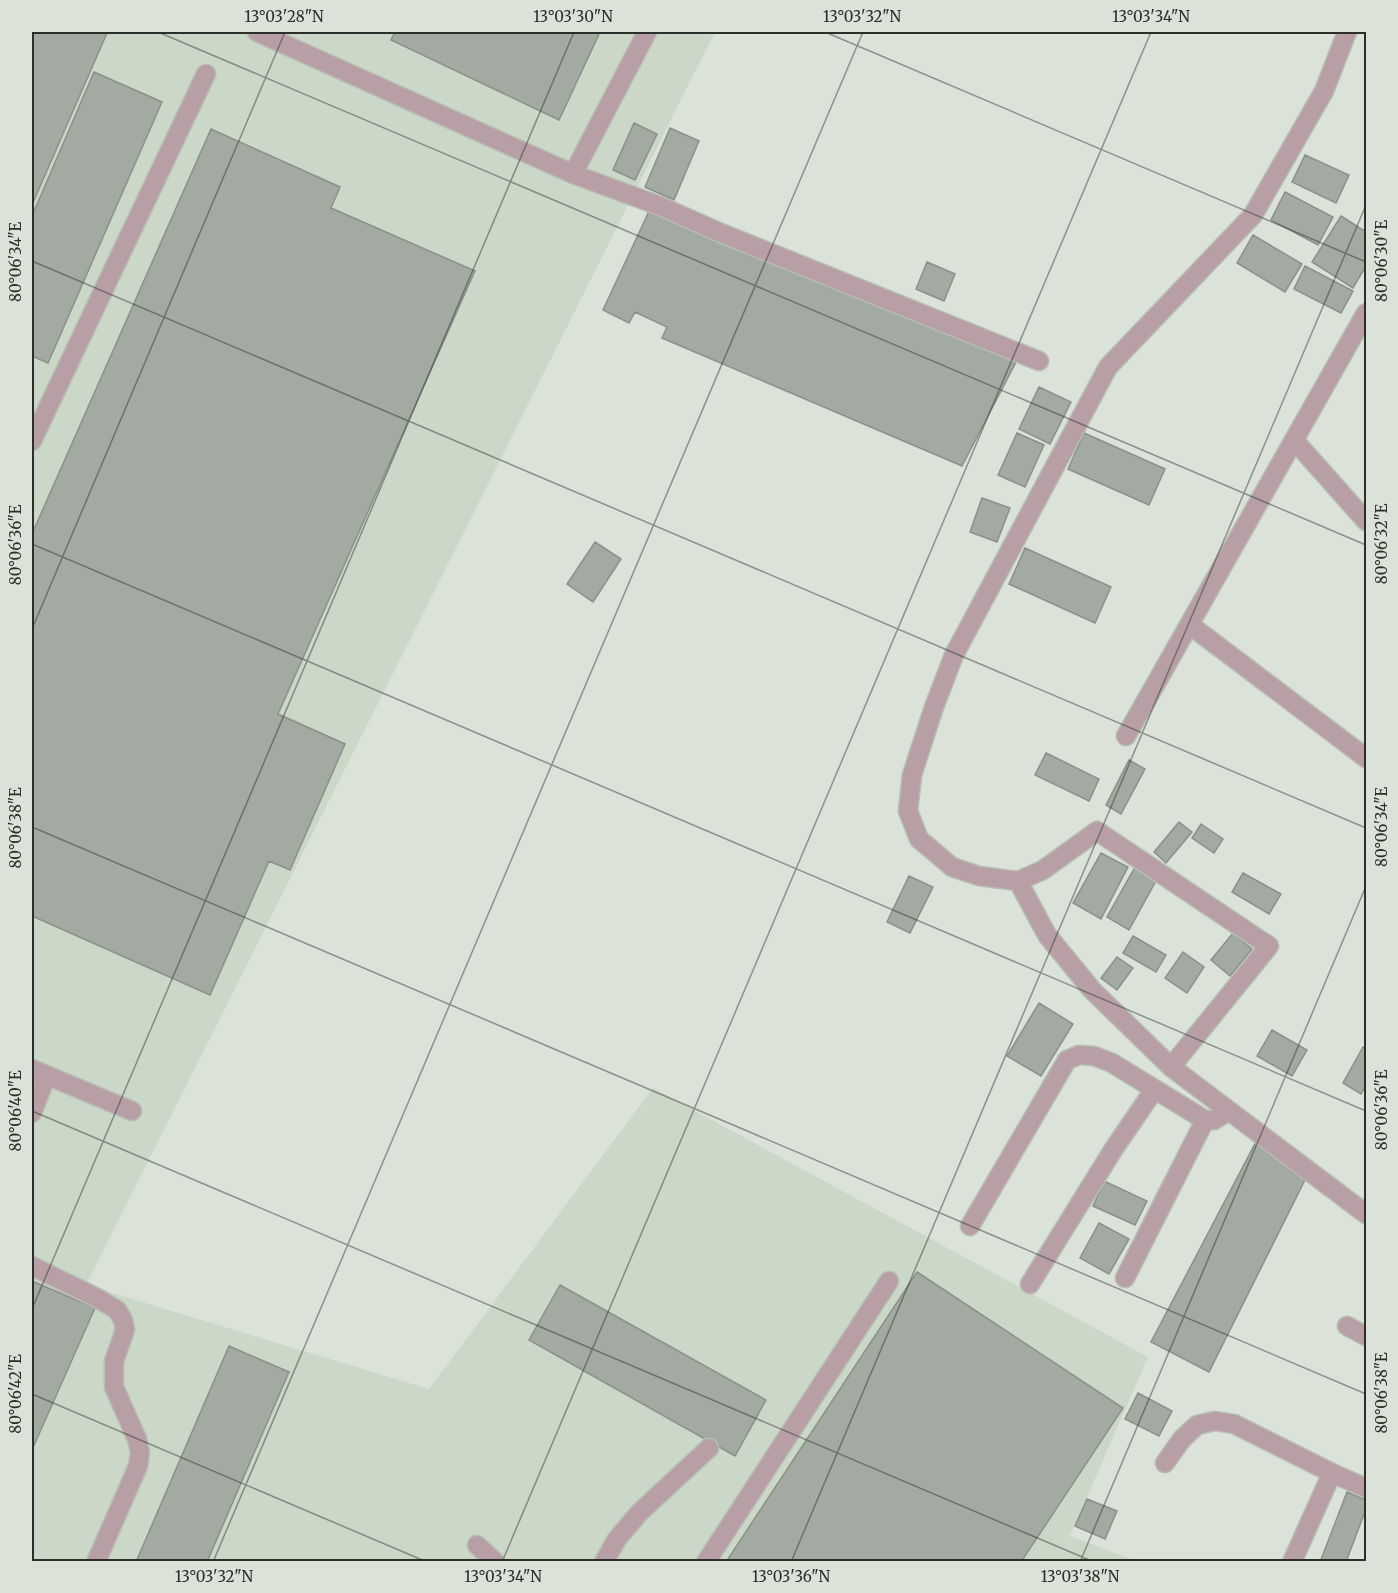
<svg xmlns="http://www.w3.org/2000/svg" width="1398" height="1593" font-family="Merriweather,serif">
<rect width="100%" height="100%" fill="#dbe2d8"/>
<!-- built -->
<path fill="#cbd7c7" d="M32 32H715L86 1285 429 1389 653 1088 1148 1357 1070 1536 1136 1561 32 1562Z"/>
<!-- building -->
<path fill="#a3aaa1" stroke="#8b9189" stroke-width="1.5" d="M32 32H103L107 33 32 205Z
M395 32H600L559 120 391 40Z
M94 72 162 102 48 363 32 356V216Z
M634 123 657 134 635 180 613 170Z
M670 128 699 141 674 200 645 187Z
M211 129 340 187 331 208 475 271 278 714 345 744 290 870 269 861 210 995 32 916V534Z
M1305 155 1349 175 1336 203 1292 182Z
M1285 192 1333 217 1318 245 1271 220Z
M651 207 1016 362 962 466 662 338 667 327 635 312 629 323 603 310Z
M1341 216 1366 232V266L1353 288 1312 262Z
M1253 235 1302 264 1285 292 1237 263Z
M927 262 955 274 944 301 916 289Z
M1305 266 1353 291 1341 313 1294 289Z
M1039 387 1071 402 1050 444 1019 429Z
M1017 433 1044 445 1025 487 998 475Z
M1084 433 1165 469 1149 505 1068 469Z
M982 498 1010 508 997 542 970 532Z
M595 542 621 559 593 602 567 584Z
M1025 548 1111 587 1095 623 1009 584Z
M1046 753 1099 779 1089 801 1035 775Z
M1129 760 1145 769 1121 814 1106 805Z
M1179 822 1192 832 1166 863 1154 852Z
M1201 824 1223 839 1214 853 1192 838Z
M1101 853 1128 867 1101 919 1073 903Z
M1135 867 1157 879 1129 930 1107 917Z
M1243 873 1281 894 1269 914 1232 892Z
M909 876 933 887 910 933 887 922Z
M1233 933 1252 949 1230 976 1211 960Z
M1133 936 1166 955 1156 972 1123 953Z
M1183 952 1204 967 1187 993 1165 978Z
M1117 957 1133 968 1117 990 1101 978Z
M1039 1003 1073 1024 1041 1076 1007 1056Z
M1272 1030 1307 1050 1292 1076 1257 1056Z
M1363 1047 1366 1049V1085L1361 1094 1343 1083Z
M1259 1136 1306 1178 1209 1372 1151 1342Z
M1104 1181 1147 1201 1135 1225 1093 1206Z
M1099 1223 1129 1239 1109 1274 1080 1258Z
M917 1272 1123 1408 1021 1562H726Z
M32 1281 95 1308 32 1450Z
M560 1285 766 1400 735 1456 529 1340Z
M229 1346 289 1372 207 1562H136Z
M1138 1393 1172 1411 1159 1436 1125 1419Z
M1347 1492 1366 1500V1509L1346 1562H1320Z
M1087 1499 1117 1511 1105 1539 1075 1526Z"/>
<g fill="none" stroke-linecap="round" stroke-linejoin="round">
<!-- minor casing -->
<g stroke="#b8beb5" stroke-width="21">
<path id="minor" d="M257 32 573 174 660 206 721 233 1039 361
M573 174 647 32
M1366 313 1294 440 1366 521
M32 441 206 74
M1190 625 1366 758
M1126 736 1294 440
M1018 881 1047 935 1092 990 1171 1067 1366 1214
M1171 1067 1269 946 1097 831 1043 870 1018 881 979 876 952 867 919 839 908 811 912 775 934 707 954 655 1108 367 1253 215 1324 91 1347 32
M32 1069 132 1111
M32 1113 47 1075
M970 1226 1067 1060 1079 1055 1094 1056 1112 1063 1205 1120H1214L1229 1111
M32 1266 99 1299 117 1310 123 1320 125 1330 114 1361V1387L137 1439 140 1453 138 1466 96 1562
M1125 1278 1205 1120
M1030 1284 1113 1150 1154 1090
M1347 1326 1366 1336
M1165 1463 1182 1439 1197 1425 1215 1421 1234 1424 1332 1473 1366 1488
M477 1545 495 1562
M604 1562 617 1539 639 1513 709 1448
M706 1562 889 1281
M1292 1562 1332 1473"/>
</g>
<!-- minor -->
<use href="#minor" stroke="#b79fa5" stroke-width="18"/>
</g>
<!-- ticks -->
<path fill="none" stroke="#2b2e2b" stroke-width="1.5" stroke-opacity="0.45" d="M158 32 1366 545M825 32 1366 262M32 261 1366 828M32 544 1366 1111M32 629 285 32M32 827 1366 1394M32 1111 1094 1562M32 1309 574 32M32 1394 427 1562M213 1562 863 32M502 1562 1151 32M791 1562 1366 205M1080 1562 1366 886"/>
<!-- border -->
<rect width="1398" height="1593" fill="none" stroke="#dbe2d8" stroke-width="66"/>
<rect x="33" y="33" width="1332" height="1527" fill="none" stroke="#2b2e2b" stroke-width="2"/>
<g font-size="15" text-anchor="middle" fill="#2b2e2b">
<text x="284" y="22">13°03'28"N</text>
<text x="573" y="22">13°03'30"N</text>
<text x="862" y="22">13°03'32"N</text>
<text x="1151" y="22">13°03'34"N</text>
<text transform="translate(1382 261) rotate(-90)" y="5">80°06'30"E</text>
<text transform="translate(16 262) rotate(-90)" y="5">80°06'34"E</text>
<text transform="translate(1382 544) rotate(-90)" y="5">80°06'32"E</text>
<text transform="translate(16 545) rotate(-90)" y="5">80°06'36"E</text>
<text transform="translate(1382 827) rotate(-90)" y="5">80°06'34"E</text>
<text transform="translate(16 828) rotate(-90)" y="5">80°06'38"E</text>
<text transform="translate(1382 1110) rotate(-90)" y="5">80°06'36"E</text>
<text transform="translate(16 1111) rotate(-90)" y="5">80°06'40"E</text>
<text transform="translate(1382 1393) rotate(-90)" y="5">80°06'38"E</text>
<text transform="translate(16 1394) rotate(-90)" y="5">80°06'42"E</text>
<text x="214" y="1582">13°03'32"N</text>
<text x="503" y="1582">13°03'34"N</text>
<text x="791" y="1582">13°03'36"N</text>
<text x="1080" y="1582">13°03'38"N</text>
</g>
</svg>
